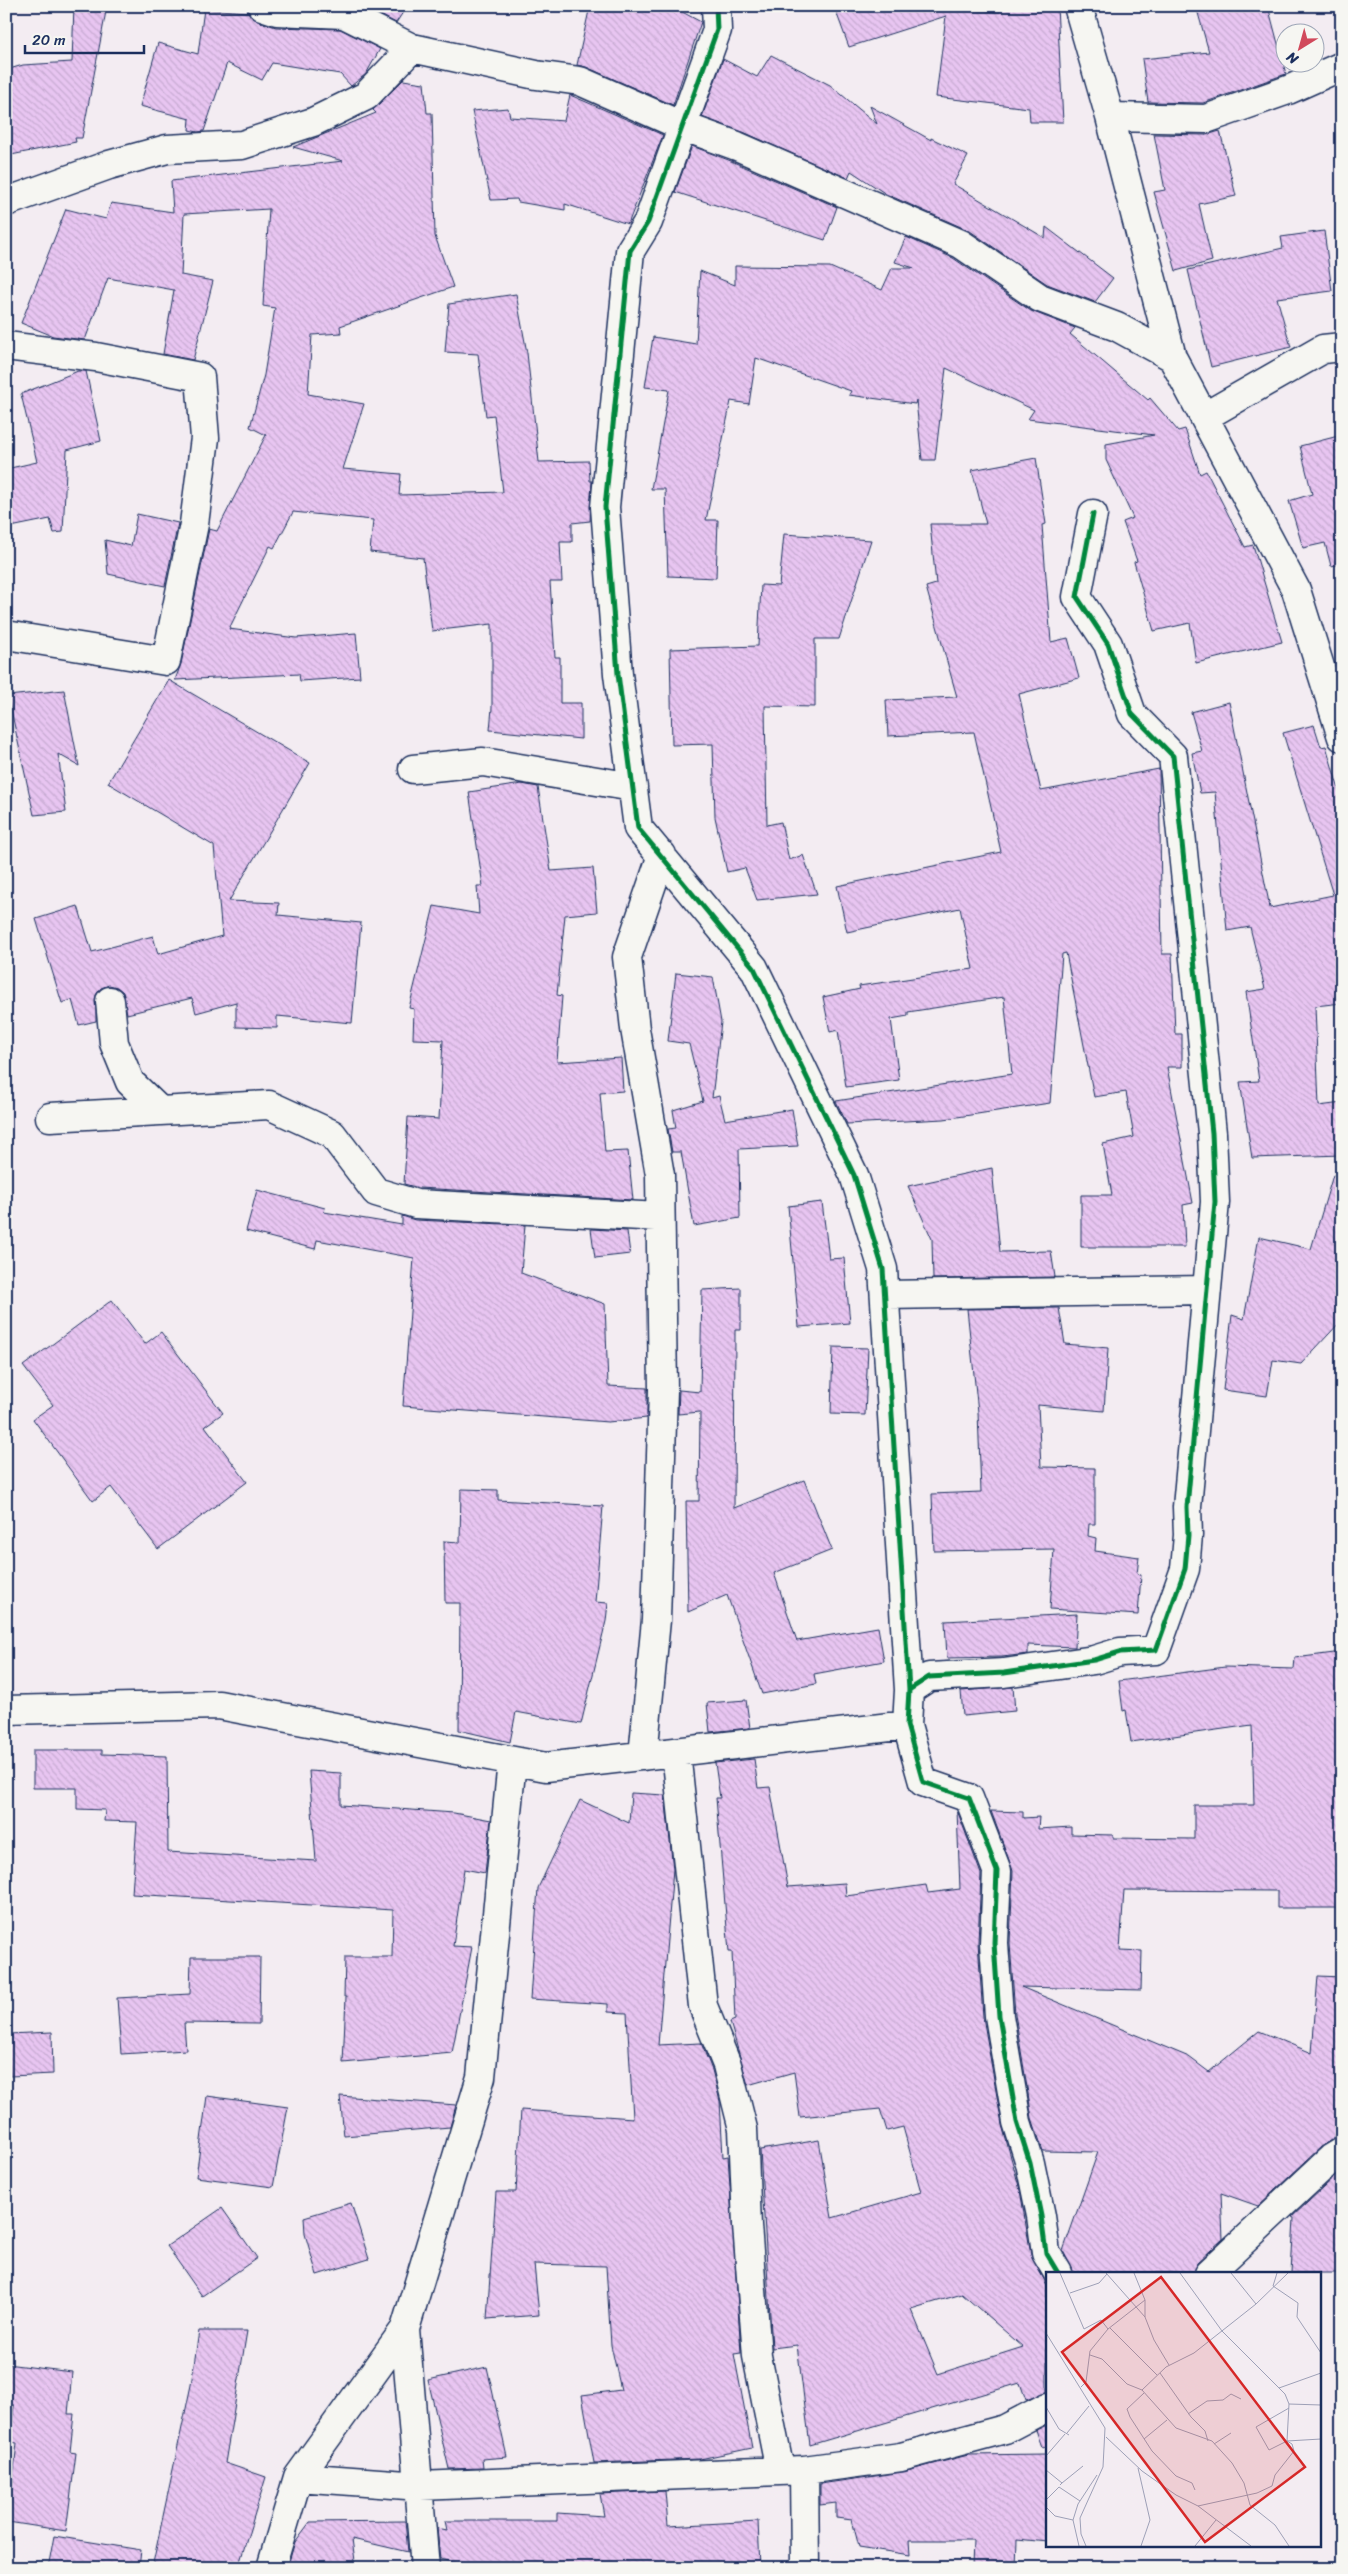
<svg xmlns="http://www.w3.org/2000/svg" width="1348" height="2574" font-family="Sriracha,sans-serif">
<defs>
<pattern id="building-back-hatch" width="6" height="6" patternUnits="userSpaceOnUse" patternTransform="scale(1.25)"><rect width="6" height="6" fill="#e8c5f1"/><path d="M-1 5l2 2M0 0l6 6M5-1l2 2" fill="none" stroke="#c6aad1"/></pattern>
</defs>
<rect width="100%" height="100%" fill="#f3ecf2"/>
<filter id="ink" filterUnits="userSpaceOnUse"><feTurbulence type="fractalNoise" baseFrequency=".02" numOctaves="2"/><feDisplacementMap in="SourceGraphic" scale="10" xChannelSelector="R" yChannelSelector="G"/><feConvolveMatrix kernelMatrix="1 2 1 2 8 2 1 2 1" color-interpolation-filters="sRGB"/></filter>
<g filter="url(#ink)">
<!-- building -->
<path fill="url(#building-back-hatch)" stroke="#1b2f5e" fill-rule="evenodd" d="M74 6H107L82 138H75L76 142 6 156V70L23 65 72 62Z
M363 6H407L396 23Z
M590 6H671L701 22 673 105 586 67 577 65Z
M834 6H954V10L1000 12V6H1057L1063 122H1030L1029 108 936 97 946 16 849 47Z
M1196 6H1268L1286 74 1203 103 1148 102 1142 59 1209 52Z
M204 9 248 12 257 21 276 27 340 29 380 49 366 74 351 86 340 74 272 63 262 80 227 63 204 131 198 132 189 130 190 119 140 106 158 43 198 54Z
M771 55 830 85 877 124 870 106 931 140V138L968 156 953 184 1045 238 1046 227 1113 278 1095 302 1047 284 970 231 886 194 851 171 848 178 743 132 702 117 723 59 757 77Z
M403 80 424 83 427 113H432L435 236 453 287 340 326 341 333 312 335 308 394 364 404 343 469 401 474 399 495 503 492 494 415 486 416 478 354 445 352 449 304 516 294 527 353 539 462 589 461 590 481H592L590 521 572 523V542H560L562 582H550L555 657H560V703H581V739L490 730 492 708V624L432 631 423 558 370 552 373 520 293 512 274 548 270 546 229 629 296 638 356 633 360 677 300 681 299 674 175 680 181 664 209 529 217 531 266 435 250 427 264 375 275 308 263 306 269 209 184 214 181 275 213 281 193 360 163 354 174 290 108 278 85 340 53 336 21 323 66 209 106 219 111 203 173 212 171 181 343 161 293 147 376 113 373 110Z
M570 95 663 135 628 224 565 204V210L518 202 517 199 491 200 472 111 508 108 510 117 564 121Z
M1220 131 1236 196 1199 204 1212 261 1176 271 1154 192 1165 190 1154 134 1206 135Z
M692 146 731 161 837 207 825 240 675 192Z
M1324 231 1332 291 1277 298 1291 347 1211 367 1188 270 1283 248 1281 237Z
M906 237 953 258 1031 311 1075 328 1070 334 1148 400 1150 398 1178 431 1185 429 1200 474 1206 471 1245 547 1253 545 1282 642 1196 663 1190 623 1154 631 1134 562 1137 561 1123 522 1133 518 1106 460V444L1154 435 1028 419 1034 410 946 368 935 460H922L916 400 915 404 849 395 851 391 756 358 749 404 731 401 706 520H718L716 578 668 576 665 489H651L669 390 645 387 653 337 696 344 700 271 735 285V266L830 267 882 290 892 268H914L895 262Z
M78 371H86L101 441 67 450 63 532 54 533 50 519 6 528V469L37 462 21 394Z
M1342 435V564L1331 566 1325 543 1303 548 1289 501 1312 494 1300 446Z
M1036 458 1046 524 1042 525 1051 642 1068 638 1079 678 1019 694 1041 791 1159 769 1162 954H1172L1175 1034H1182V1067H1167L1193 1203 1183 1205 1185 1247H1081V1195H1112L1103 1144 1134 1137 1126 1092 1094 1097 1066 953 1062 954 1050 1103 944 1119 847 1124 836 1101 1012 1074 1004 997 908 1012V1016L891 1019 899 1080 846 1087 838 1030 830 1032 823 997 860 989 859 986 973 969 960 908 847 932 837 886 1001 852 974 732 888 736 886 700 957 697 926 587 936 584 930 524H986L972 470Z
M137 514 178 523 165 586 108 574 105 540 131 546Z
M784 534 871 540 839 639H815V707L765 706 767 825 781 822 789 860 803 855 817 894 757 900 745 868 727 872 715 817 713 744 672 745 670 649 758 646 761 585 779 586Z
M169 680 310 763 229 901 279 903 278 915 361 923 352 1023 277 1016V1028L236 1027V1002L196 1013 192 998 127 1014 123 992 117 987 109 985 101 988 96 995V1021L79 1025 72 1000 62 1003 36 919 78 906 92 952 153 936 158 954 222 936 214 846 108 783Z
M64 690 79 766 58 754 66 812 34 815 8 696Z
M1229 702 1270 908 1333 895 1283 733 1314 725 1321 747 1326 746 1342 800V1003L1315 1006 1319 1106 1342 1103V1155L1252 1158 1240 1082 1259 1081 1246 992 1265 989 1250 927 1227 931 1215 792 1200 793 1192 753 1202 751 1191 712Z
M522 784 538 787 551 871 593 868 597 912 565 915 557 995 562 996 557 1062 621 1058 623 1091 600 1093 605 1152 628 1151 633 1200 419 1188 404 1184 408 1117 439 1119 443 1040 413 1039 414 1009 409 1008 434 906 479 914 477 886H483L469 792Z
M676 973 713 977 721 1022 712 1098 719 1096 725 1120 792 1109 798 1146 739 1149 740 1218 694 1226 681 1152H672L668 1129 676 1128 673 1110 703 1101 689 1044 668 1041Z
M992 1168 1000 1252 1051 1251 1055 1277 933 1279 932 1239 908 1186Z
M1333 1175 1342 1176V1320L1301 1364 1273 1360 1267 1396 1223 1390 1232 1315 1244 1319 1259 1237 1311 1249Z
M257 1190 325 1208 324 1212 402 1225V1216L415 1220 525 1225 521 1273 605 1304 608 1386 647 1388V1418L608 1422 403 1406 414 1258 317 1240 315 1249 246 1231Z
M822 1202 829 1259 844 1258 850 1323 799 1327 788 1206Z
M591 1229 627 1231 630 1254 595 1258Z
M741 1288V1330H735L734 1508 804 1480 832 1550 774 1573 797 1641 878 1627 884 1661 814 1674 816 1684 762 1694 727 1595 688 1612 686 1501H699L700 1412 678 1414 679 1390 700 1392 702 1290Z
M112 1300 145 1344 161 1332 223 1413 205 1426 247 1482 158 1549 111 1487 93 1501 33 1419 53 1405 23 1366Z
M1059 1308 1065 1344 1108 1348 1104 1411 1038 1405 1041 1467 1095 1468V1524H1089L1088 1536 1096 1538 1095 1551 1139 1557 1137 1574 1141 1575 1138 1615 1050 1609 1054 1549 934 1551 932 1494 981 1492 978 1412 967 1309Z
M833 1347 868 1348 865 1415 831 1414Z
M461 1489 498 1490V1500L603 1506 595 1602 608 1603 606 1621 581 1724 516 1712 510 1742 459 1730 460 1603H445L444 1541 460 1542Z
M1077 1614 1075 1647 1028 1645V1654L1002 1657 947 1658 945 1621Z
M1342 1652V1908H1277V1891L1124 1890 1120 1950 1142 1951 1141 1990 1021 1987 1189 2057 1209 2072 1259 2031 1312 2053 1318 1976 1342 1977V2126L1332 2140 1321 2147 1258 2206 1221 2193 1223 2239 1198 2262 1194 2273H1074L1063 2251 1098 2152 1043 2151 1032 2118 1015 2014 1010 1943 1013 1871 991 1811 1023 1812V1818L1039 1817 1038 1829 1071 1827V1834L1113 1835V1838L1194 1839V1805H1254L1252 1725 1131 1742 1126 1710 1123 1711 1119 1681 1225 1667 1294 1669 1295 1658Z
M1013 1687 1015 1711 963 1716 961 1691Z
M746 1700 750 1728 710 1732 707 1703Z
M33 1750H102V1754L167 1756 168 1852 316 1861 309 1771 341 1773V1805L454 1813 491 1820 485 1873 464 1869 453 1946 472 1947 452 2053 343 2063 346 1997H344L345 1957H392L393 1910 132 1894 137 1822 104 1821 105 1810 77 1809V1788H33Z
M754 1759 758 1788 770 1787 788 1887 845 1883 846 1896 926 1885 928 1893 960 1889 957 1810 981 1874 978 1942 983 2017 1002 2125 1020 2190 1031 2255 1047 2285V2392L1026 2400 1020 2383 810 2445 797 2345 772 2348 760 2150 819 2140 832 2218 921 2192 903 2127 887 2131 880 2109 800 2117 794 2072 748 2085 730 2022 735 2020 732 1952H729L716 1798H720L715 1763ZM962 2294 1023 2347 938 2374 911 2309Z
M631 1793 665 1795 673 1869 658 2045 701 2043 712 2070 720 2101 723 2157 728 2156 741 2353 734 2354 752 2448 700 2459 594 2463 582 2395 621 2390 611 2345 606 2266 534 2264 539 2315 487 2319 496 2192H516L521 2110 633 2118 627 2013 608 2012V2004L530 1999 538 1888 580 1800 629 1823Z
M191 1957H260L259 2024 184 2023 186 2050 121 2054 117 1998 190 1994Z
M52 2032 53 2074 10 2076 8 2034Z
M207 2096 288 2107 273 2187 196 2177Z
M340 2096 456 2105 450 2127 344 2136Z
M1340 2172H1342V2273H1291L1294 2218 1292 2217Z
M351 2203 369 2259 317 2275 305 2234 304 2217Z
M222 2208 257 2258 202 2296 167 2246Z
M199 2331H247L225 2463 266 2477 238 2568H152L191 2385Z
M6 2364 72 2372 68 2414H74L70 2452 76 2453 66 2531 8 2522 17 2443 10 2442 14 2405H6Z
M487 2367 507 2457 482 2459 483 2468 449 2469 428 2380Z
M1047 2425V2446L1042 2447 1036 2430Z
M1047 2454V2542L1017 2539 1016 2568H972L973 2540H909L910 2555 859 2547 852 2520 836 2518V2503L820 2505V2484L903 2472 968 2455Z
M665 2491 668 2526 758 2521 760 2568H455V2563L440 2559 437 2528 447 2530 445 2521H557V2513L604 2516 600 2494Z
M405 2521 408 2552 352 2539 356 2568H287L295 2542 310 2522Z
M54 2536 141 2550 139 2568H48Z"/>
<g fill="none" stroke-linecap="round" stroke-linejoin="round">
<!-- minor casing -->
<g stroke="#1b2f5e" stroke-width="31">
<path id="minor" d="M262 6 277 11 344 14 412 48 536 75 580 81 682 126 737 146 961 244 1040 298 1117 327 1172 357
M716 6 717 30 648 222 630 251 605 507 618 674 638 828 754 968 854 1175 883 1269 909 1690 907 1725 923 1782 969 1798 997 1871 994 1943 999 2016 1017 2122 1030 2163 1041 2216 1046 2253 1058 2273
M1078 6 1110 117 1172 357 1296 590 1342 737
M1110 117 1206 119 1288 90 1342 66
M6 202 109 165 167 149 242 145 313 122 366 96 412 48
M6 346 96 357 200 377 205 438 194 524 166 661 6 635
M1204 417 1323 349 1342 347
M413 769 483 762 633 787
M110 1001 114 1043 130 1082 160 1111 269 1105 332 1134 376 1192 416 1204 660 1217
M50 1117 160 1111
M885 1295 1207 1290
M909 1690 929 1677 1004 1673 1094 1660 1120 1652 1156 1650 1185 1569 1188 1535 1187 1507 1215 1202 1212 1133 1173 756 1132 714 1108 644 1077 597 1093 514
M6 1710 219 1705 546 1767 907 1725
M676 1752 703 2006 727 2065 743 2129 747 2225 757 2356 780 2471
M643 1756 656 1620 663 1390 660 1175 635 1029 627 957 662 855
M1209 2273 1332 2158 1342 2152
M804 2470 901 2457 1005 2429 1047 2407
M298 2477 420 2486 804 2470 805 2568
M271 2568 298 2477 405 2329
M425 2568 405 2329 481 2077 512 1761"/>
</g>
<!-- minor -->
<use href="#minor" stroke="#f6f6f2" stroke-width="28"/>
<!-- cycleway casing -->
<g stroke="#f6f6f2" stroke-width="8">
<path id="cycleway" d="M716 6 717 30 648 222 630 251 605 507 618 674 638 828 754 968 854 1175 883 1269 909 1690 907 1725 923 1782 969 1798 997 1871 994 1943 999 2016 1017 2122 1030 2163 1041 2216 1046 2253 1058 2273
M909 1690 929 1677 1004 1673 1094 1660 1120 1652 1156 1650 1185 1569 1188 1535 1187 1507 1215 1202 1212 1133 1173 756 1132 714 1108 644 1077 597 1093 514"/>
</g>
<!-- cycleway -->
<use href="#cycleway" stroke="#00873e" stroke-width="5"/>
</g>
</g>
<!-- overview -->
<g transform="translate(1046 2272)">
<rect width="275" height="275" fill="#f3ecf2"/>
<path fill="none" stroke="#9da0b7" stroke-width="1" d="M14 1 38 57 55 48 62 57 99 28M60 1 99 45 108 68 123 93M88 1 99 28V45M134 1 176 59 239 122 243 132 241 169M185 1 210 32M231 1 227 14 252 31 251 45 275 81M24 21 53 11 61 2M64 56 111 103M0 61 59 156 57 195 34 246 35 262 40 274M44 83 56 87 81 112 96 118 130 156 166 169 186 191 198 211 204 233 229 253 243 274M114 101 145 145 159 159 162 169M35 115 40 110 44 79 62 57M233 116 275 101M96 118 120 95 148 81 210 32 242 1M98 121 81 137 84 145 106 179 130 204 146 211 149 218M243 132 275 133M0 135 13 157 23 163M243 136 210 155 223 178 241 169 275 167M142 142 161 129 177 128 185 122 195 127M21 161 43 134M60 165 96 199 130 223 152 234 205 274M98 167 121 148M168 172 185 161M0 184 19 162M92 196 104 248 95 274M0 198 16 211 14 213M16 211 37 194M0 228 13 215 34 229M152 234 211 221 226 214 229 203 248 179 246 172 241 169M0 235 9 244 27 248M33 274 27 248 32 232 51 203M149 274 170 248"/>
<path fill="#d62828" fill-opacity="0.15" stroke="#d62828" stroke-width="2.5" d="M115 5 259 195 159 270 16 80Z"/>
<rect width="275" height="275" fill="none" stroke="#1b2f5e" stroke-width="2.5"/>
</g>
<!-- margin -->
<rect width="1348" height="2574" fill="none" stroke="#f6f6f2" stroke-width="25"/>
<rect x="12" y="12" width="1323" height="2549" fill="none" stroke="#1b2f5e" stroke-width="2" filter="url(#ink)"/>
<!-- north arrow -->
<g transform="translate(1300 48) rotate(217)"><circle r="24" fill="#f6f6f2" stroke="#9ea6b7"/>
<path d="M0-4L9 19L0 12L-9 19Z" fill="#d1495b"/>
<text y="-8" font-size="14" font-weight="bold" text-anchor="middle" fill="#1b2f5e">N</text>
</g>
<!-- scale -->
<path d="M25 45v8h119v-8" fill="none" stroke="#1b2f5e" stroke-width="2.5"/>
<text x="32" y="45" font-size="15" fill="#1b2f5e" stroke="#f6f6f2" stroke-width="4" paint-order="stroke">20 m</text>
</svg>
